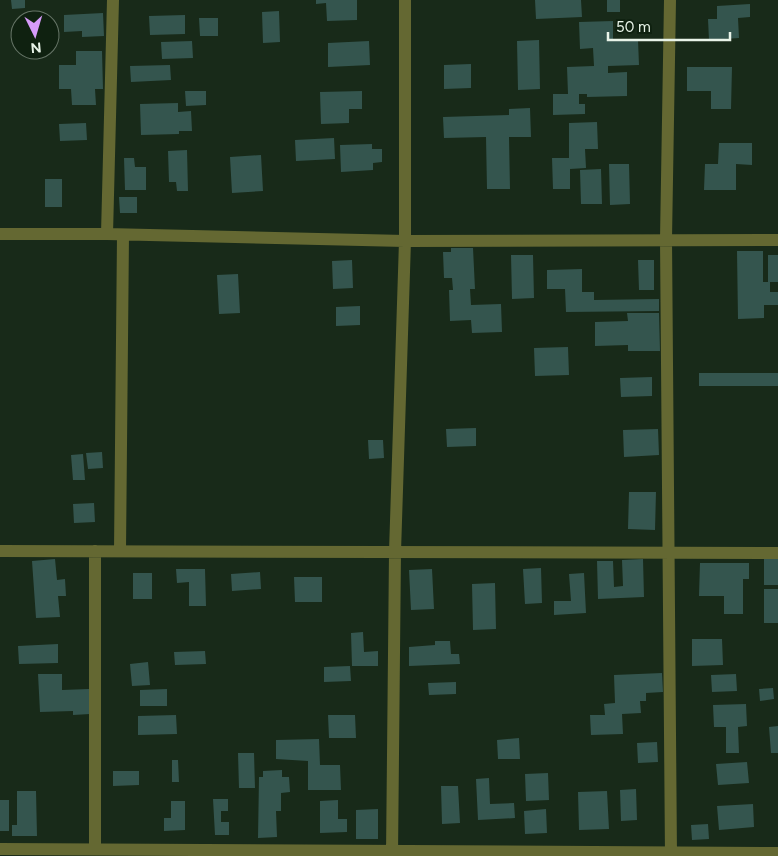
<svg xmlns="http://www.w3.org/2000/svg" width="778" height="856" font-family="Figtree,sans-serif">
<rect width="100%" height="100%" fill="#182a19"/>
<!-- building -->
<path fill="#34554e" d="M11 0H25V8L12 9Z
M316 0H357V20L327 21 326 3 316 4Z
M535 0H581L582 17 536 19Z
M607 0H620V12H607Z
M750 4V17L738 18 739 38 709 40 708 19H717V6Z
M279 11 280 42 263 43 262 12Z
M103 13 104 36 82 37V31L64 32V15Z
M185 15V34L150 35 149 16Z
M199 18H218V36H200Z
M613 21V40H638L639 65 608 66V73L627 72V96L587 97V94H579V104H585V114L553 115V94H568L567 67 594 66 593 48 580 49 579 22Z
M539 40 540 89 518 90 517 41Z
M192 41 193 58 162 59 161 42Z
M369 41 370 65 328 67V43Z
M76 51H102L103 89H95L96 105H72L71 89H59V65H76Z
M471 64V88L444 89V65Z
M170 65 171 80 131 82 130 66Z
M687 67H732L731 109H711V91H687Z
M185 91H206V105L186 106Z
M362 91V109H349V123L321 124 320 92Z
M178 103V112L191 111 192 131H179V134L141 135 140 104Z
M530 108 531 137H509L510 189H487L486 137 444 138 443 117 509 115V109Z
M597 122 598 149H585L586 168 570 169V189H553L552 158H569V123Z
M86 123 87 140 60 141 59 124Z
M334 138 335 159 296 161 295 140Z
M719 143H752V165L736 164V190H704L705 164H718Z
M372 144V149H382V162L373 163V170L341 172 340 145Z
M187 150 188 191H177L176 182H169L168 151Z
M261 155 263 191 232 193 230 157Z
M124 158H134L135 167H146V190H125Z
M609 164H629L630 204 610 205Z
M601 169 602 204H581L580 170Z
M45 179H62V207H45Z
M119 197H137V213H120Z
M451 248H473L475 289H470L471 305 501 304 502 332 472 333 471 320 450 321 449 290H453L452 278H444L443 252H451Z
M737 251H763V282H770V292H778V305H764V318L738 319Z
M511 255H533L534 298 512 299Z
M768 255H778V282H768Z
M352 260 353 288 333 289 332 261Z
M638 260H654V290H639Z
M582 269V292H594V300L659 299V311L566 312 565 289H547V270Z
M238 274 240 313 219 314 217 275Z
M360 306V325L336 326V307Z
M627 313H659L660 351H628V345L595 346V322L628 321Z
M568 347 569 375 535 376 534 348Z
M699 373H778V386H699Z
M652 377V396L621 397 620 378Z
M476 428V446L447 447 446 429Z
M658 429 659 455 624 457 623 430Z
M368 440H383L384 458 369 459Z
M102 452 103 468 88 469 86 453Z
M83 454 85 480H73L71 455Z
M629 492H656L655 530 628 529Z
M94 503 95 522 74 523 73 504Z
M764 557H778V585H764Z
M55 559 57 580 65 579 66 596H58L60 617 36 618 32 561Z
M643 559 644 597 598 599 597 561H613L614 587 623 586 622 560Z
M700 563H749V579H743V614H724V596H699Z
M541 568 542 603 525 604 523 569Z
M176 569H205L206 606H189V582L177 583Z
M432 569 434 609 411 610 409 570Z
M260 572 261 589 232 591 231 574Z
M133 573H152V599H133Z
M584 573 586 613 554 615V601H571L569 574Z
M294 577H322V602H295Z
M495 583 496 629 473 630 472 584Z
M764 589H778V623H764Z
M363 632 364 652 378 651V666H352L351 633Z
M692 639H722L723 665 692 666Z
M435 641H450L451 654H459L460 664 409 666V647L435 645Z
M58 644V663L19 664 18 646Z
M205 651 206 664 175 665 174 652Z
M148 662 150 685 132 686 130 664Z
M350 666 351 681 324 682V667Z
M662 673 663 692 646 693V701H640L641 713 622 714 623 734 591 735 590 715H605L604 704 615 703 614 675Z
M38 674H62V690L89 689 90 714 73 715V711L40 712Z
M736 674 737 691 712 692 711 675Z
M456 682V694L429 695 428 683Z
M773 688 774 699 760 701 759 689Z
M167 689V706H140V690Z
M746 704 747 726 738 727 739 753H726V727H714L713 705Z
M176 715 177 734 138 735V716Z
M328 715H355L356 738H329Z
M778 726V753H771L769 727Z
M519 738 520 759H498L497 740Z
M319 739 320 765H340L341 790H308V761L276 759V740Z
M657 742 658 762 638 763 637 743Z
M238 753H254L255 788H239Z
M172 760H178L179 782H172Z
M747 762 749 783 718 785 716 764Z
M282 770V777H289L290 792 281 793V811H276L277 837 258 838 259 777H263V771Z
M113 771H139V785L113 786Z
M548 773 549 800 526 801 525 774Z
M489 778 490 804 514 803 515 818 478 820 476 779Z
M441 786H458L460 823 442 824Z
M636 789 637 820 621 821 620 790Z
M17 791H36L37 836H12V825H17Z
M607 791 609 829 579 830 578 792Z
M213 799H228V811H221V822H229V835H215Z
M0 800H9V831H0Z
M338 800V819H347V832L320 833V801Z
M171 801H185V830L164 831V818H171Z
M753 804 754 827 719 830 717 806Z
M378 809V839H356V810Z
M546 809 547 833 525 834 524 811Z
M708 824 709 839 692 840 691 825Z"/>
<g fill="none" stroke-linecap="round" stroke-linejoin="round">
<!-- minor -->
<path stroke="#646832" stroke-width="12" d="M670 0 666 239 671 856
M0 234H107L405 241 778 240
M107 234 113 0
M0 551 778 553
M95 551V849
M120 551 123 235
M0 849 778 853
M392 856 395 552 405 241V0"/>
</g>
<!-- north arrow -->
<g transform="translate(35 35) rotate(175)"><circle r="24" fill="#0f2110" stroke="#667567"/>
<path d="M0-4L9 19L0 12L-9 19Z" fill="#d69bfa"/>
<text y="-8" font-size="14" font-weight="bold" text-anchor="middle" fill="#e9f4e9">N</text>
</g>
<!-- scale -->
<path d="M608 32v8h122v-8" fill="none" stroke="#e9f4e9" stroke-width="2.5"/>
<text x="616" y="32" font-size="15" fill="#e9f4e9" stroke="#0f2110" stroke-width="4" paint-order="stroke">50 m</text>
</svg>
